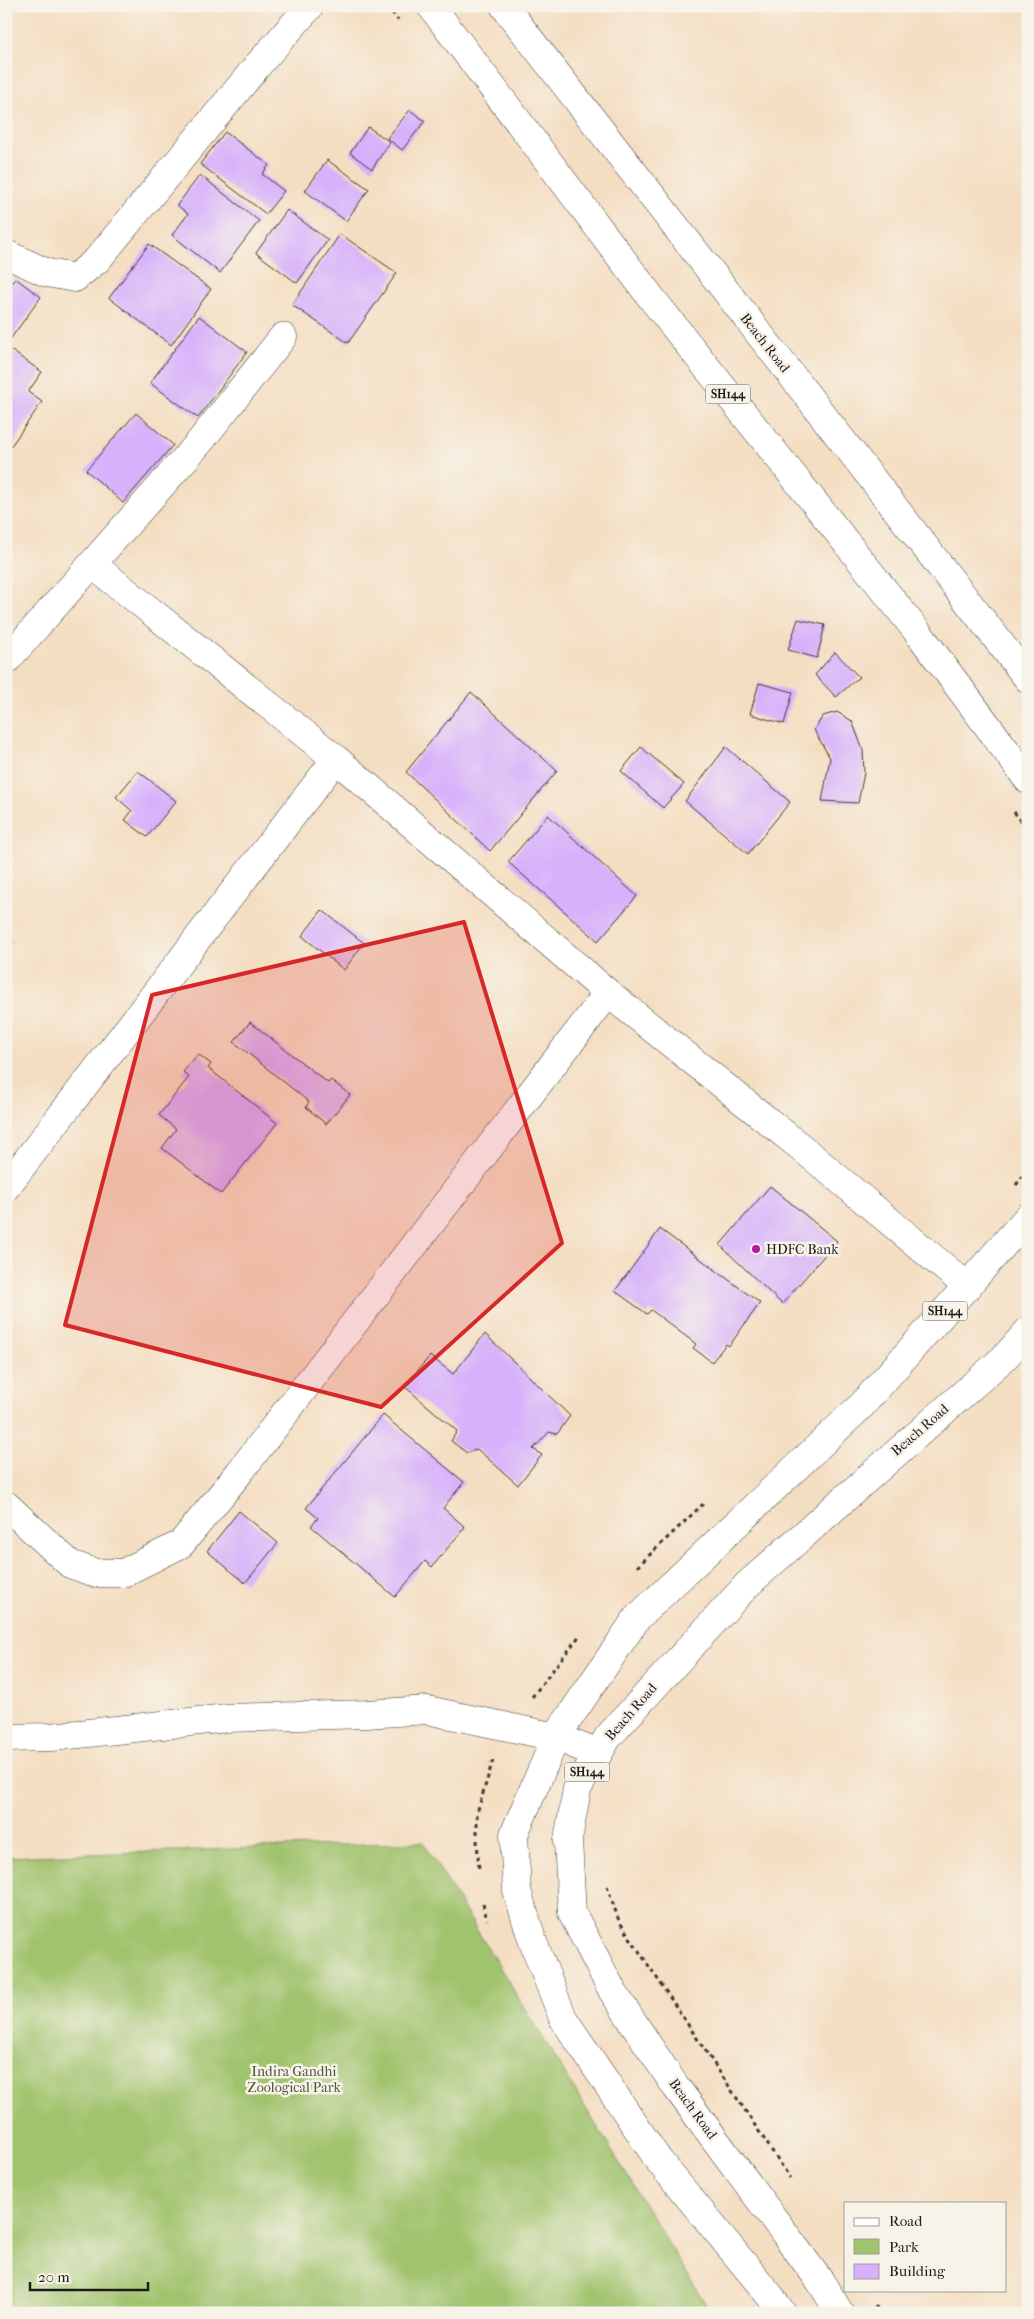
<svg xmlns="http://www.w3.org/2000/svg" width="1034" height="2319" font-family="'IM FELL French Canon',serif">
<rect width="100%" height="100%" fill="#f7f3e8"/>
<filter id="ink" filterUnits="userSpaceOnUse"><feTurbulence type="fractalNoise" baseFrequency=".02" numOctaves="2"/><feDisplacementMap in="SourceGraphic" scale="10" xChannelSelector="R" yChannelSelector="G"/><feConvolveMatrix kernelMatrix="1 2 1 2 8 2 1 2 1" color-interpolation-filters="sRGB"/></filter>
<filter id="wash" filterUnits="userSpaceOnUse"><feTurbulence type="fractalNoise" baseFrequency=".0096" numOctaves="4" result="noise"/><feDisplacementMap in="SourceGraphic" scale="20" xChannelSelector="R" yChannelSelector="G"/><feGaussianBlur stdDeviation="1.12" result="paint"/><feColorMatrix in="noise" values="0 0 0 0 0 0 0 0 0 0 0 0 0 0 0 0 0 1.4 0 .05"/><feComposite in="paint" operator="in"/></filter>
<g filter="url(#wash)">
<rect width="100%" height="100%" fill="#f4dec2"/>
<!-- green -->
<path fill="#a0c36d" stroke="#5e7044" d="M423 1842 711 2313H6V1857Z"/>
<g id="blocks">
<!-- building -->
<path fill="#d7b1fb" d="M410 110 425 121 402 150 387 138Z
M368 127 390 142 372 169 350 153Z
M225 132 269 165 262 174 284 191 266 214 200 164Z
M327 160 369 189 346 221 305 191Z
M200 175 259 221 220 273 172 235 188 214 177 205Z
M287 210 328 240 297 283 256 253Z
M340 234 397 273 348 343 292 305Z
M149 244 211 289 171 345 109 298Z
M15 278 41 297 6 345V291Z
M199 316 247 352 198 418 150 383Z
M9 349 42 372 28 392 42 402 6 453V353Z
M136 413 173 445 123 503 86 470Z
M798 619 825 625 817 658 788 650Z
M835 652 859 677 836 697 815 675Z
M759 683 793 692 784 724 750 714Z
M471 692 557 771 490 851 406 772Z
M837 712 852 721 863 750 864 773 858 803 822 801 830 758 814 730 823 716Z
M641 747 684 784 663 808 621 771Z
M726 747 790 802 748 854 685 801Z
M138 771 176 801 147 837 125 820 132 811 116 797Z
M548 815 637 896 598 941 508 862Z
M322 910 364 943 344 970 302 936Z
M6 936 13 941 6 950Z
M250 1022 328 1083 331 1080 350 1095 326 1124 306 1107 309 1102 234 1042Z
M198 1054 211 1064 208 1068 277 1123 221 1194 162 1148 176 1129 159 1115 189 1077 183 1072Z
M770 1186 837 1241 782 1304 720 1245Z
M660 1229 760 1303 729 1346 726 1344 712 1362 693 1348 696 1344 651 1310 647 1314 615 1291Z
M485 1334 570 1416 557 1434 549 1432 533 1449 542 1455 518 1485 477 1449 467 1453 451 1441 457 1431 404 1386 430 1356 453 1374Z
M383 1415 464 1482 443 1508 465 1527 432 1567 425 1561 395 1597 311 1526 318 1518 306 1508Z
M239 1511 278 1543 245 1583 207 1551Z"/>
</g>
</g>
<g filter="url(#ink)">
<use href="#blocks" fill-opacity="0" stroke="#3c3935" stroke-width="1"/>
<g fill="none" stroke-linecap="round" stroke-linejoin="round">
<!-- minor casing -->
<g stroke="#3c3935" stroke-width="29">
<path id="minor" d="M6 254 47 273 75 278 97 260 258 65 310 6
M93 565 336 759 608 993 803 1149 968 1287
M6 661 198 444 283 337
M6 1187 336 759
M6 1505 70 1564 95 1573H123L181 1544 239 1473 608 993"/>
</g>
<!-- tertiary casing -->
<g stroke="#3c3935" stroke-width="29">
<path id="tertiary" d="M6 1738 51 1737 227 1718 367 1714 427 1710 556 1737 598 1754"/>
</g>
<!-- primary casing -->
<g stroke="#3c3935" stroke-width="29">
<path id="primary" d="M431 6 653 300 920 635 1028 780
M504 6 1028 679
M782 2313 771 2297 659 2161 563 2018 533 1942 517 1891 514 1834 556 1737 637 1618 862 1405 1028 1217
M840 2313 820 2281 676 2087 613 1992 572 1913 568 1840 577 1789 608 1737 748 1584 1005 1357 1028 1331"/>
</g>
<!-- path -->
<path stroke="#3c3935" stroke-width="3" stroke-dasharray="4 4" stroke-linecap="butt" d="M387 6 398 20
M1014 812 1028 830
M1016 1185 1028 1169
M637 1567 703 1504
M532 1697 580 1635
M477 1834V1813L493 1760
M477 1840 479 1871
M607 1886 619 1921 790 2178
M483 1904 487 1920
M875 2305 880 2313"/>
<!-- minor -->
<use href="#minor" stroke="#fff" stroke-width="28"/>
<!-- tertiary -->
<use href="#tertiary" stroke="#fff" stroke-width="28"/>
<!-- primary -->
<use href="#primary" stroke="#fff" stroke-width="28"/>
</g>
</g>
<!-- marked area -->
<path fill="#d62828" fill-opacity="0.2" stroke="#d62828" stroke-width="4" stroke-linejoin="round" d="M464 922 562 1243 381 1407 65 1325 152 995Z"/>
<!-- markers -->
<circle fill="#b5179e" stroke="#f7f3e8" stroke-width="2" cx="756" cy="1249" r="5"/>
<g text-anchor="middle" dominant-baseline="central" stroke-width="5" stroke-linejoin="round" paint-order="stroke">
<!-- shield labels -->
<g fill="#f7f3e8" stroke="#5e5c59" stroke-width="1">
<rect x="705.5" y="384.5" width="45" height="19" rx="4"/>
<rect x="922.5" y="1301.5" width="45" height="19" rx="4"/>
<rect x="564.5" y="1762.5" width="45" height="19" rx="4"/>
</g>
<g font-size="12" font-weight="bold" fill="#1c1c1c">
<text x="728" y="394">SH144</text>
<text x="945" y="1311">SH144</text>
<text x="587" y="1772">SH144</text>
</g>
<!-- street labels -->
<g font-size="14" fill="#1c1c1c" stroke="#f7f3e8">
<text transform="translate(765 343) rotate(52)">Beach Road</text>
<text transform="translate(920 1430) rotate(-41)">Beach Road</text>
<text transform="translate(631 1712) rotate(-49)">Beach Road</text>
<text transform="translate(693 2109) rotate(54)">Beach Road</text>
</g>
<!-- poi labels -->
<g font-size="14" fill="#1c1c1c" stroke="#f7f3e8" text-anchor="start">
<text x="766" y="1249">HDFC Bank</text>
</g>
<!-- park labels -->
<g font-size="14" fill="#4a5638" stroke="#f7f3e8">
<text x="294" y="2071">Indira Gandhi<tspan x="294" dy="16">Zoological Park</tspan></text>
</g>
</g>
<!-- margin -->
<rect width="1034" height="2319" fill="none" stroke="#f7f3e8" stroke-width="25"/>
<!-- legend -->
<rect x="844" y="2202" width="162" height="90" fill="#f7f3e8" stroke="#9f9d96"/>
<rect x="854" y="2218" width="25" height="8" fill="#ffffff" stroke="#9f9d96"/>
<text x="889" y="2226" font-size="15" fill="#1c1c1c">Road</text>
<rect x="854" y="2239" width="25" height="15" fill="#a0c36d" stroke="#9f9d96"/>
<text x="889" y="2252" font-size="15" fill="#1c1c1c">Park</text>
<rect x="854" y="2264" width="25" height="15" fill="#d7b1fb" stroke="#9f9d96"/>
<text x="889" y="2276" font-size="15" fill="#1c1c1c">Building</text>
<!-- scale -->
<path d="M30 2282v8h118v-8" fill="none" stroke="#1c1c1c" stroke-width="2.5"/>
<text x="38" y="2282" font-size="15" fill="#1c1c1c" stroke="#f7f3e8" stroke-width="4" paint-order="stroke">20 m</text>
</svg>
